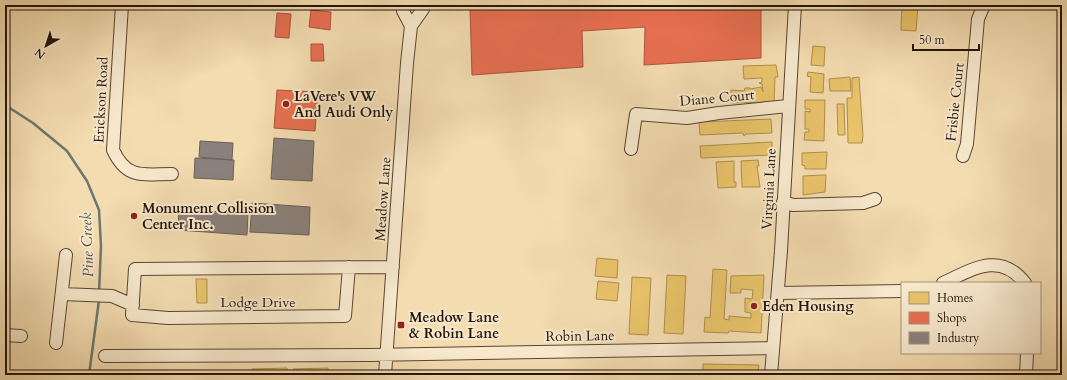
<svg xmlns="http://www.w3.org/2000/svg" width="1067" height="380" font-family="Cardo,serif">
<rect width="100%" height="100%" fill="#f3dcb0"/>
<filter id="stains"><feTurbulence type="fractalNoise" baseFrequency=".005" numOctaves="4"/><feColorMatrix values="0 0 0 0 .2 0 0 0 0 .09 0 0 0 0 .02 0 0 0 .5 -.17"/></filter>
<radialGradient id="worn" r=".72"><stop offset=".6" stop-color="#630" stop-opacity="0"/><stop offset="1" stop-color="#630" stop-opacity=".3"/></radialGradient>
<!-- homes -->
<path fill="#e9c46a" stroke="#ae8f4d" d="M902 5H918L916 31 901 30Z
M813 46 825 47 824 66 811 65Z
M776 65 778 77H775L774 102 731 103V90L744 91 745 88H750V89L761 87 763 92 762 84 759 83 762 82V78L744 79 743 66Z
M808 72 824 74 823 93 810 92 811 77 807 76Z
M850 77 851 91H830L829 79Z
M859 77 863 136 862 143H848L847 98H852V78Z
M805 100H825L824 141 804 140 805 132H809V129H805V111L810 112V109H805Z
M837 104H844L845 135H838Z
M771 119 772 133 746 134 744 136 743 133 700 135 699 122Z
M772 142V155L701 158 700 146Z
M827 152 826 169H805V166L802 165V153Z
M758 160 759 166H757L760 187H742L741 161Z
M734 161V182H736V187L718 188 716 162Z
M822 175H826L825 192 803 195V176Z
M597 258 618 260 617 278 595 276Z
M713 269 727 270 724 319 729 320V316L751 318V313L745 312V298L752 299 753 290 741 289V293H730L731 276 764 275 761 333 729 331 728 333 704 332 705 317 710 318Z
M667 275 686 276 683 334 664 333Z
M632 277 651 278 648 335 629 334Z
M196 279H207V303H197Z
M598 281 619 283 617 301 596 299Z
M703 364 759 365 758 375H703Z
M287 368V375H252V369Z
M328 368V375H293V369Z"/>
<!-- shops -->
<path fill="#e76f51" stroke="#ac543c" d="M314 5H331V8H314Z
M523 5H761V58L644 65 645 27 582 31 583 67 472 75 470 9Z
M311 10 331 12 330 30 309 27Z
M277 13 291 14 289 38 275 37Z
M311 44H323L324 61H311Z
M277 90 318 92 315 131 274 128Z"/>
<!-- industry -->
<path fill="#8a817c" stroke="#6b605a" d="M274 138 314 141 312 181 271 179Z
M200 141 233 143 232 160 199 157Z
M195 158 234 160 233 180 194 178Z
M252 203 310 207 309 235 250 232Z
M179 209 248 214 247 235 178 230Z"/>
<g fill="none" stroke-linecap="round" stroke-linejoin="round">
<!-- stream -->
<path stroke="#6d7870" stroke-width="2.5" d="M5 105 33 123 67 151 87 181 99 210 101 246 99 293
M89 375 99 300"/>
<!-- minor casing -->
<g stroke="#574634" stroke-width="14">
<path id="minor" d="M122 5 113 150C127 180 143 174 172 174
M403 5V11L411 26
M631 149 636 114 687 118 719 113 788 106
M963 156 967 144 978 19 984 5
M783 202 793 205 863 203 875 199
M349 267 345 316 168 318 132 315 135 269 393 267
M943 283C973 269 1000 251 1025 283
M778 293 902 291
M62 294 112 296 133 305
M5 335 21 336
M56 343 66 255
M105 356 370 355 773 348
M385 375 407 63 411 26 423 9 424 5
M771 375 781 251 795 5
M1026 375 1027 353"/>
</g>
<!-- minor -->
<use href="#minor" stroke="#f7e8cc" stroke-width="12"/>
</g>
<!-- markers -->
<g fill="#8f2418" stroke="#f7e8cc" stroke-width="1.5">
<circle cx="286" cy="104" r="4"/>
<circle cx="134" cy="216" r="4"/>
<circle cx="754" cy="306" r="4"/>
<rect x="397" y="321" width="8" height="8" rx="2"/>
</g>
<g text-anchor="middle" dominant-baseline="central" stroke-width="4" stroke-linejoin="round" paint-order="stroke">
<!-- poi labels -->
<g font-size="14" font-weight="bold" fill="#23140a" stroke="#f7e8cc" text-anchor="start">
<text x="294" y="96">LaVere's VW<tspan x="294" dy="16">And Audi Only</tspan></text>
<text x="142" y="208">Monument Collision<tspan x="142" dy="16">Center Inc.</tspan></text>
<text x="762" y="306">Eden Housing</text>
<text x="409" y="317">Meadow Lane<tspan x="409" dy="16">&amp; Robin Lane</tspan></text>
</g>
<!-- street labels -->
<g font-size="14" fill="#23140a" stroke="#f7e8cc">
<text transform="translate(717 98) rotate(-5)">Diane Court</text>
<text transform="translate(101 100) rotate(-87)">Erickson Road</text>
<text transform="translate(955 102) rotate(-84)">Frisbie Court</text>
<text transform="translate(769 189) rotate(-87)">Virginia Lane</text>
<text transform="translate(383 199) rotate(-86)">Meadow Lane</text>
<text x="258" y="302">Lodge Drive</text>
<text transform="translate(580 336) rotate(-1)">Robin Lane</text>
</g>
<!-- water labels -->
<g font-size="15" font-style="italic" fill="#4e4e46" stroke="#f7e8cc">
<text transform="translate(87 245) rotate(-92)">Pine Creek</text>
</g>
</g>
<!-- margin -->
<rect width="1067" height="380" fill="none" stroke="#f3dcb0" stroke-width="20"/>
<rect x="6" y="6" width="1055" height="368" fill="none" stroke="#23140a" stroke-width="2"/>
<rect x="10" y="10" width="1047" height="360" fill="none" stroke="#23140a"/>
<!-- legend -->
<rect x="901" y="282" width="140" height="72" fill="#f7e8cc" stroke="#a2937e"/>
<rect x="909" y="292" width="20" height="12" fill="#e9c46a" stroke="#a2937e"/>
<text x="937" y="302" font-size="12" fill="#23140a">Homes</text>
<rect x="909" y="312" width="20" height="12" fill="#e76f51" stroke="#a2937e"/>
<text x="937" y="322" font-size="12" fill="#23140a">Shops</text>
<rect x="909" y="332" width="20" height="12" fill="#8a817c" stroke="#a2937e"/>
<text x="937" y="342" font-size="12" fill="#23140a">Industry</text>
<!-- north arrow -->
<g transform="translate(46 46) rotate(219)" stroke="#f7e8cc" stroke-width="3" paint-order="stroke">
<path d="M0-3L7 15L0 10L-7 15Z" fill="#23140a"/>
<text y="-6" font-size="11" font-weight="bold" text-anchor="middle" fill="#23140a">N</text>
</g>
<!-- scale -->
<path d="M913 44v6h66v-6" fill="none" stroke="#23140a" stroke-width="2"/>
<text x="919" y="44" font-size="12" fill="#23140a" stroke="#f7e8cc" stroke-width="3" paint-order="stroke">50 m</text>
<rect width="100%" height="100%" filter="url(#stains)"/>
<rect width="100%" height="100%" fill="url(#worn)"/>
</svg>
